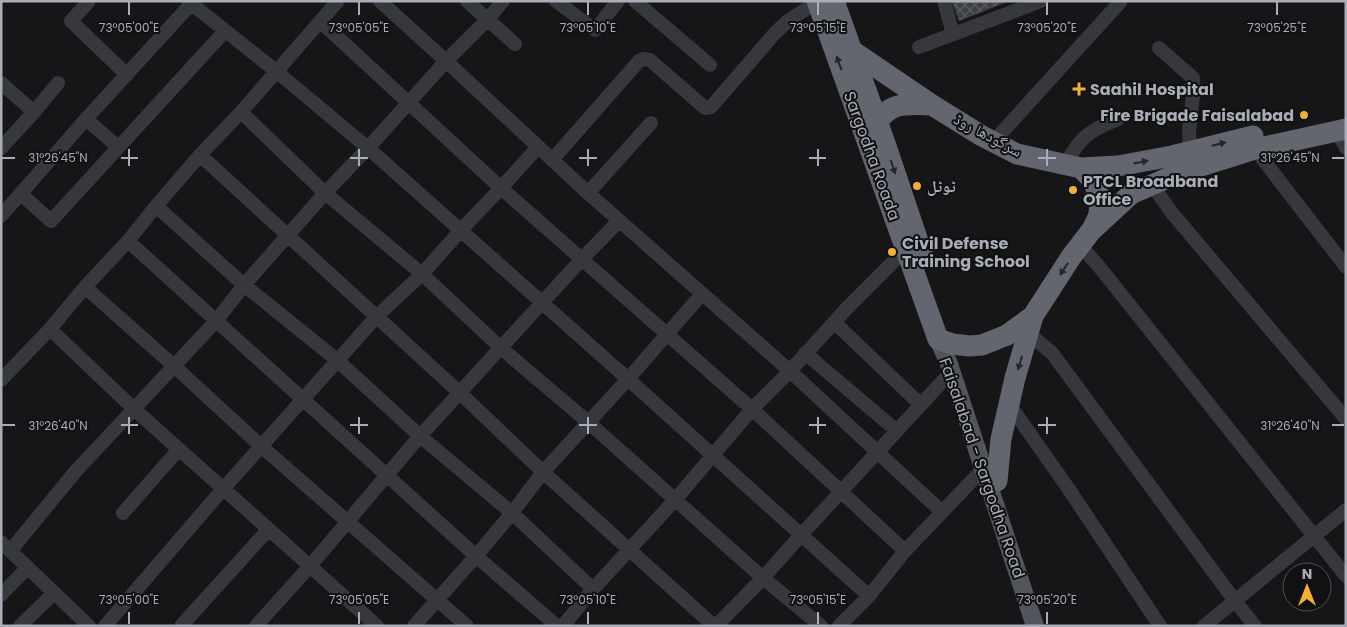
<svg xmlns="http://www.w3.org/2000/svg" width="1347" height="627" font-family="Poppins,'Noto Naskh Arabic',sans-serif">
<defs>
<pattern id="building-cross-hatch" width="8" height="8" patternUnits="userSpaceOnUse" patternTransform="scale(1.25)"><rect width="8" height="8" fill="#404145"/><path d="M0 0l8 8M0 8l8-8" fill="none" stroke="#595a5e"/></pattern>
</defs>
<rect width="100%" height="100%" fill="#161618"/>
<!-- building -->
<path fill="url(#building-cross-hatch)" stroke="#303034" d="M952 1H1009L959 21Z"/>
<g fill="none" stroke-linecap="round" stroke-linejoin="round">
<!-- minor -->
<path stroke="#37383d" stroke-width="14" d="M89 1 71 21 127 75
M188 1 276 71 368 148 628 379 869 596
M380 1 446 61 588 193 790 371 942 512
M467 1 515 44
M556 1 595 30 618 1
M635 1 710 65
M944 1 953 34
M321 22 501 188 752 409 905 551
M919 47 1041 1
M1159 48 1193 78V95L1189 131 1190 151
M1 83 34 112
M241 112 325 193 422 274 501 348 588 422 763 578 821 626
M86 119 118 147
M1337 131 1346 148
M994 141 1121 1
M1 148 34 112 58 83
M1255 149 1346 267
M200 155 460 393 543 472 714 626
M552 160 639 61 643 59 650 60 705 108 711 107 775 33 788 21 817 2
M1065 164C1081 137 1088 131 1118 119
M1152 185 1172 213 1346 419
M588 193 651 123
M21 194 51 221 225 31
M156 206 244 285 337 360 420 436 512 513 593 589
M1 216 86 119 191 4
M128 241 476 556 557 626
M1080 245 1101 269 1346 576
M85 287 174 366 261 446 467 626
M834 322 921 405
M50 329 134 409 377 626
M1028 333 1052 353 1235 601 1255 626
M805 353 897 431
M1 380 50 329 85 287 128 241 156 206 200 155 241 112 338 1
M1009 404 1068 488 1160 626
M123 513 179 449
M1 542 89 626
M11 550 75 472 216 321 244 285 325 193 368 148 446 61 488 19 503 1
M1 595 28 567
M20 626 54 593
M105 626 223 489 377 316 422 274 461 230 501 188 538 147
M181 626 268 530
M256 626 310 566 420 436 582 259 619 221
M414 626 476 556 512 513 543 472 628 379 702 294
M563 626 593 589 675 500 752 409 790 371 847 308 905 250
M716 626 763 578 801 535 951 372
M839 626 869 596 905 551 984 468
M1204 626 1346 510"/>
<!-- major -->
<path stroke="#53555c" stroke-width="18" d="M938 339 949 364 1035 626"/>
<!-- highway -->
<path stroke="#63666e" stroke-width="21" d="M817 1 938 339 952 344 970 346 982 345 1007 335 1033 316
M834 1 885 143 923 256
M851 50 932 105 982 136 1017 154 1081 168 1118 166 1172 156 1253 136
M872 131C887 101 903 104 932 105
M1081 168 1093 181 1100 197 1099 215 1092 230
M997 481 1001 439 1015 378 1033 316 1071 257 1091 231 1131 194 1179 173 1255 149 1346 129"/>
</g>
<!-- one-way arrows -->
<defs><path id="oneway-solid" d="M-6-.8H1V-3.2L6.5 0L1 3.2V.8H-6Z" transform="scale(1.25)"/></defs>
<g fill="#26262a">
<use href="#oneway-solid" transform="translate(839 63) rotate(-110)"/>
<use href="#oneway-solid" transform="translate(1219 144) rotate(-14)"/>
<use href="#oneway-solid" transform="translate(1141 162) rotate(-11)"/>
<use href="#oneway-solid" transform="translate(893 167) rotate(72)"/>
<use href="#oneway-solid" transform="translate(1064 269) rotate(123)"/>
<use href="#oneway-solid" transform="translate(1020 363) rotate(106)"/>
</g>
<!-- ticks -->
<path fill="none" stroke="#a8adb8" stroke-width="2" d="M129 2V15M359 2V15M588 2V15M818 2V15M1047 2V15M1277 2V15M129 149V166M359 149V166M588 149V166M818 149V166M1047 149V166M2 158H15M121 158H138M350 158H368M579 158H597M809 158H826M1038 158H1056M1332 158H1344M129 417V434M359 417V434M588 417V434M818 417V434M1047 417V434M2 425H15M121 425H138M350 425H368M579 425H597M809 425H826M1038 425H1056M1332 425H1344M129 612V624M359 612V624M588 612V624M818 612V624M1047 612V624"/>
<!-- markers -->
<g fill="#f2b134" stroke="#111113" stroke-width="2">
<path d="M1076.5 81.5h5v5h5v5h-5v5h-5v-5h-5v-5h5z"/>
<circle cx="1304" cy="115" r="5"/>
<circle cx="917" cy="186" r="5"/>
<circle cx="1073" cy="190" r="5"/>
<circle cx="892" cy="252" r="5"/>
</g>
<g text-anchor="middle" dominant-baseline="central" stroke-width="4" stroke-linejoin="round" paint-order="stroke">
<!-- poi labels -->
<g font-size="16" font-weight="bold" fill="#a8adb8" stroke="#111113" text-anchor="start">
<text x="1090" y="89">Saahil Hospital</text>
<text x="1294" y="115" text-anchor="end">Fire Brigade Faisalabad</text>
<text x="1083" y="181">PTCL Broadband<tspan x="1083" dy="18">Office</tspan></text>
<text x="927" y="186">ٹوٹل</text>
<text x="902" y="243">Civil Defense<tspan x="902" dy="18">Training School</tspan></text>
</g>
<!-- street labels -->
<g font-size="16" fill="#a8adb8" stroke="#111113">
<text transform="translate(988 135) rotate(28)">سرگودھا روڈ</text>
<text transform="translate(872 156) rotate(70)">Sargodha Roada</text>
<text transform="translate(982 468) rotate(71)">Faisalabad - Sargodha Road</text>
</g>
</g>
<g font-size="12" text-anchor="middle" fill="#a8adb8" stroke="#111113" stroke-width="4" stroke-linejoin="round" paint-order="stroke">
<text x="129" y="32">73°05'00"E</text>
<text x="359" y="32">73°05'05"E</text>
<text x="588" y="32">73°05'10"E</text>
<text x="818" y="32">73°05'15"E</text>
<text x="1047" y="32">73°05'20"E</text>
<text x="1277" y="32">73°05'25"E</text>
<text x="58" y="162">31°26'45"N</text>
<text x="1290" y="162">31°26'45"N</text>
<text x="58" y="430">31°26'40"N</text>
<text x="1290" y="430">31°26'40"N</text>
<text x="129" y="604">73°05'00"E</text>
<text x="359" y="604">73°05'05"E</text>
<text x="588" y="604">73°05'10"E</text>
<text x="818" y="604">73°05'15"E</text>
<text x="1047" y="604">73°05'20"E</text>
</g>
<!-- border -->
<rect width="1347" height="627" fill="none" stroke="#a8adb8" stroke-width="5"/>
<!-- north arrow -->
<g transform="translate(1307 587)"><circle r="24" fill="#111113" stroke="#4d4f55"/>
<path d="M0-4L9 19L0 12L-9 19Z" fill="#f2b134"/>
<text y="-8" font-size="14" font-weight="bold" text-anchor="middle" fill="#a8adb8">N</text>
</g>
</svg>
